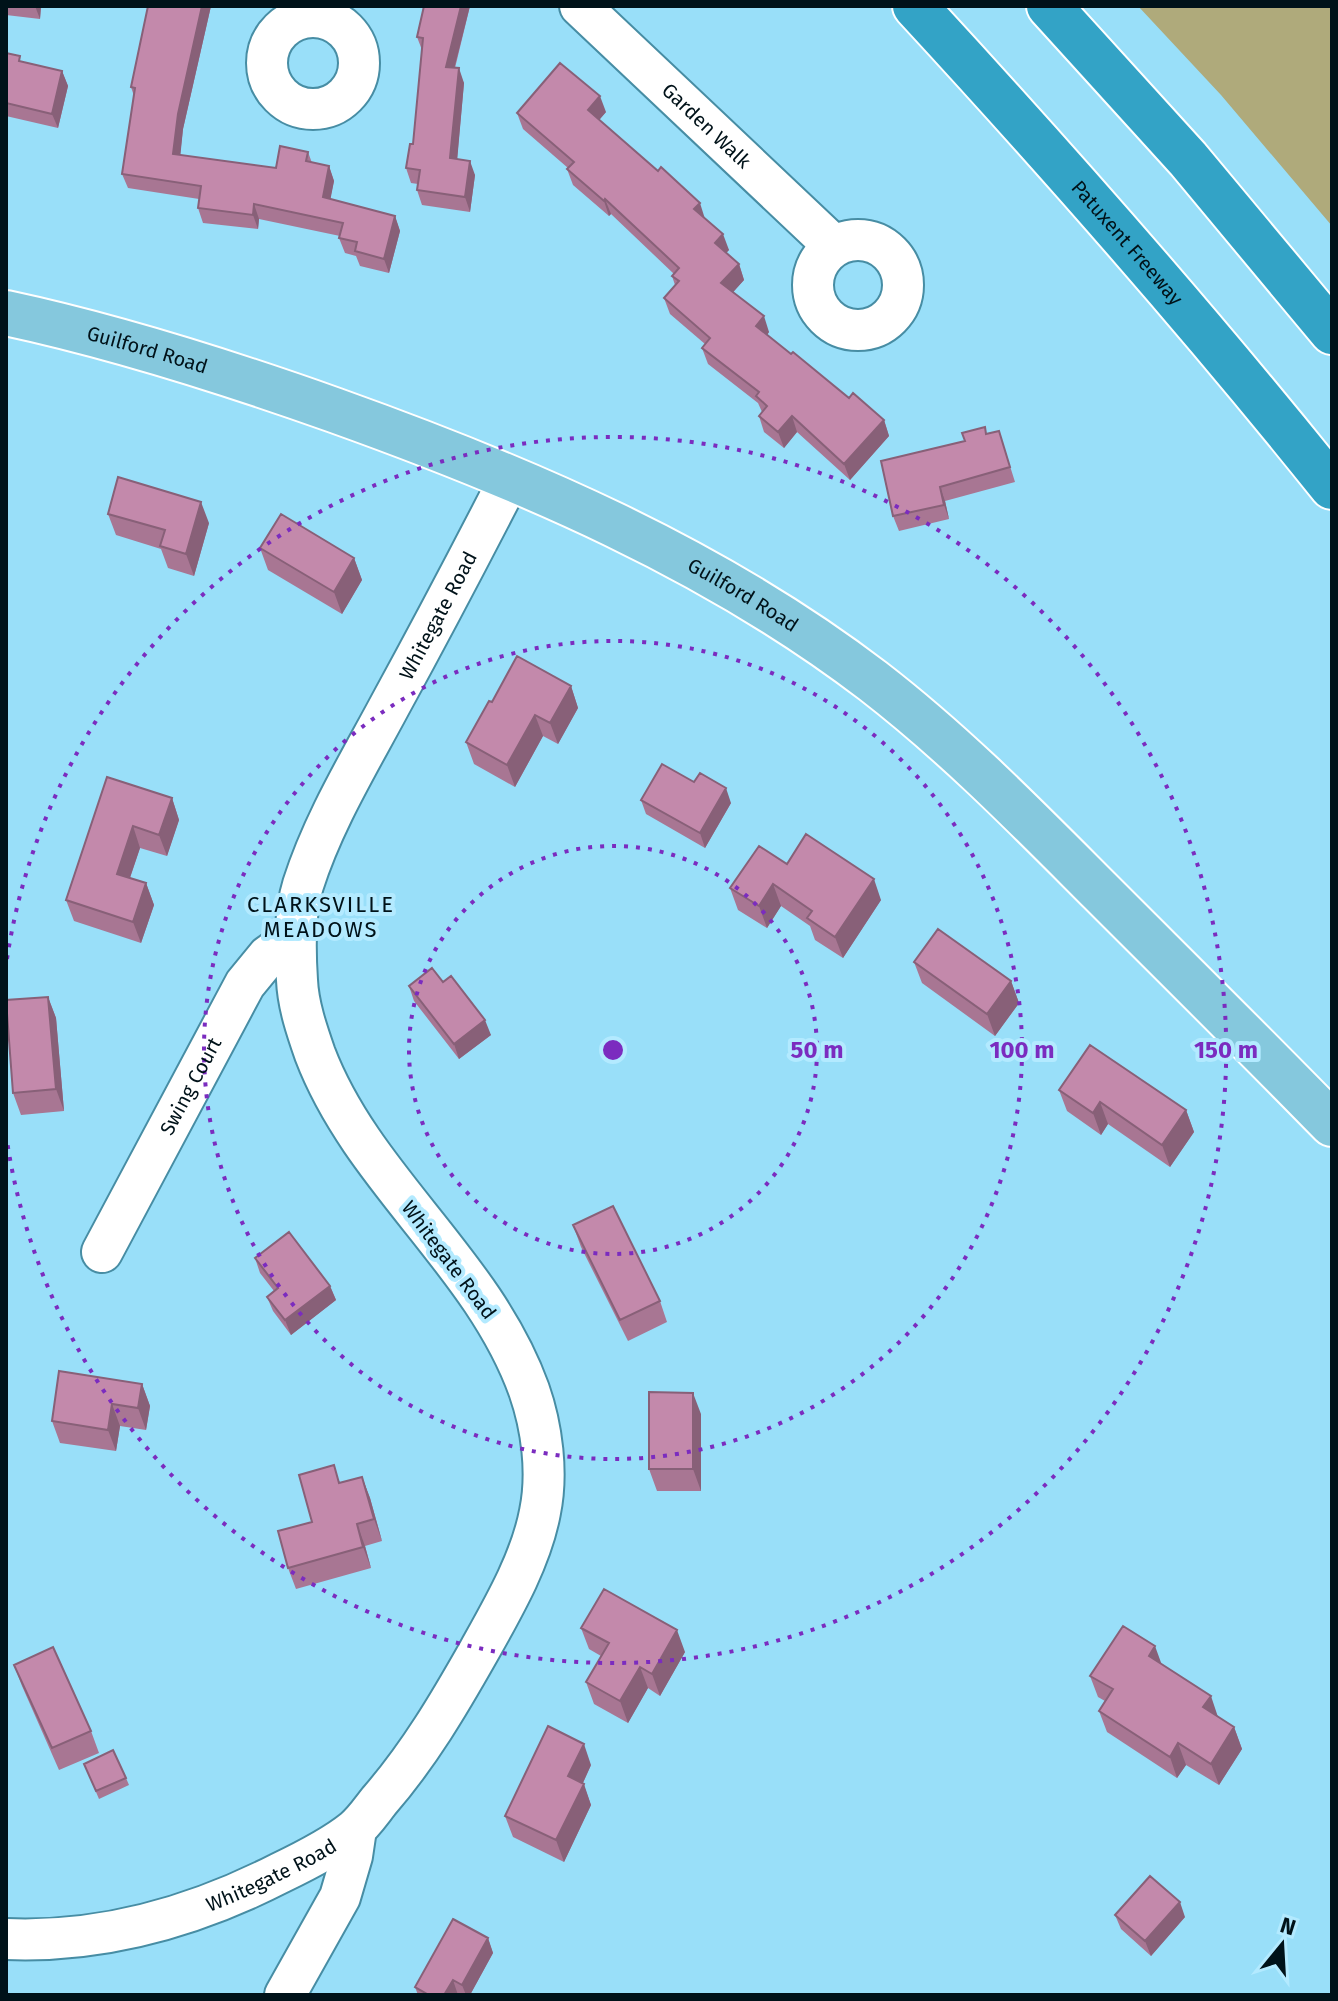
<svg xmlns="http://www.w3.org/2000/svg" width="1338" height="2001" font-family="'Fira Sans',sans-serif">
<rect width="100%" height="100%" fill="#99dff9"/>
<!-- green -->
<path fill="#afaa7b" d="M1138 6H1332V226L1221 95Z"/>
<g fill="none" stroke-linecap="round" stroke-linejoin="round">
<!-- minor casing -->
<g stroke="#478da4" stroke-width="44">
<g id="minor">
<path id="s1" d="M580 6 834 246"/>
<circle cx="313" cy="63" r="46"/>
<circle cx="858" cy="285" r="45"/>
<path id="s2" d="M102 1252 245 984 268 956 296 936"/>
<path id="s3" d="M6 1939C103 1943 194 1917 280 1873 305 1861 333 1847 354 1830 364 1822 371 1811 379 1801 419 1755 449 1704 479 1651 503 1608 531 1560 540 1512 548 1473 542 1427 529 1390 483 1262 363 1180 315 1054 307 1031 298 1005 297 980 295 950 294 914 303 885 323 822 359 763 390 705 431 630 471 554 510 478"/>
<path d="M285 1995 340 1897 352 1856 356 1829"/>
</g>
</g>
<!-- major casing -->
<g stroke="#fff" stroke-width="48">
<g id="major">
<path id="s4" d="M6 313C118 337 227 372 334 410 524 478 712 558 873 681 956 745 1028 819 1101 892 1178 969 1256 1046 1332 1124"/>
</g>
</g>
<!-- highway casing -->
<g stroke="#fff" stroke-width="48">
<g id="highway">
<path id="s5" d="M915 6C1059 162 1199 321 1332 487"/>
<path d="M1049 6 1188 159 1332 332"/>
</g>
</g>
<!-- minor -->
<use href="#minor" stroke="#fff" stroke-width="40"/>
<!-- major -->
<use href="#major" stroke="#85c8dd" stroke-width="44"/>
<!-- highway -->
<use href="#highway" stroke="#33a3c6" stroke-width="44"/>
</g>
<!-- wall -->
<path fill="#a87693" d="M6 6H41L40 19 6 15Z
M148 6H211L183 129 180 155 276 168 308 152 312 163 329 166 334 181 330 199 395 216 400 231 389 273 360 266 356 256 345 253 339 238 340 236 259 219 258 229 203 223 198 208 199 199 128 188 122 174 134 96 131 87Z
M470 6 455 68 464 83 457 159 475 175 470 212 422 205 417 190 418 184 411 183 406 168 413 144 422 50 417 37Z
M6 53 21 62 62 71 68 86 58 128 6 116Z
M606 112 599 120 705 218 729 250 726 253 739 264 744 280 733 292 769 332 767 335 849 398 884 420 889 436 850 480 797 432 784 448 764 432 759 416 762 412 758 403 708 364 702 348 705 344 670 314 664 298 675 285 672 276 674 274 611 214 609 216 573 185 567 169 568 168 523 129 517 113Z
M999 431 1015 482 945 501 949 519 899 531 893 516 965 441Z
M108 514 209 523 194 576 168 568 161 549 116 535Z
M260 548 354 558 362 580 342 614 268 570Z
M571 686 578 708 558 744 543 736 515 787 474 764 466 742 492 702Z
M107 777 172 798 179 820 167 856 140 848 130 878 146 883 154 905 141 943 74 921 66 900Z
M641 800 731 803 705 848 646 814Z
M787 864 881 900 843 958 815 940 810 926 781 906 767 928 738 910 730 888Z
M914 962 1011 981 1019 1003 995 1036 922 983Z
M443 982 491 1035 459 1059 414 1001 409 986Z
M48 997 56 1018 64 1111 21 1115 13 1093Z
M1059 1090 1186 1110 1194 1132 1170 1167 1108 1124 1101 1135 1067 1111Z
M573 1225 660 1301 667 1322 628 1341 581 1247Z
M255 1258 330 1286 336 1300 291 1335 273 1311 267 1297 274 1291 260 1273Z
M142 1384 150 1406 146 1430 120 1426 116 1451 60 1443 52 1421Z
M701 1414V1491H657L649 1469Z
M362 1477 370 1498 382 1541 365 1546 371 1568 296 1589 288 1568 312 1522 340 1483Z
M581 1628 685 1652 660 1696 648 1688 628 1723 594 1704 586 1682 601 1656 589 1649Z
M1162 1664 1218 1717 1234 1727 1242 1749 1219 1785 1186 1765 1177 1778 1107 1732 1099 1711 1105 1701 1098 1697 1090 1676Z
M14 1665 91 1731 99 1753 59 1770 22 1686Z
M84 1764 126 1778 129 1785 99 1799Z
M591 1765 583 1783 591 1805 564 1862 513 1837 505 1816Z
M1115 1915 1185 1917 1151 1956 1121 1929Z
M488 1938 493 1953 470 1995H418L415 1987Z"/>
<!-- shaded-wall -->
<path fill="#886078" d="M35 6H41L40 19Z
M202 6H211L183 129 179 169 173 154 178 114Z
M461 6H470L451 81 446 67Z
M459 68 464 83 456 173 450 158Z
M62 71 68 86 58 128 52 114Z
M600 96 606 112 594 126 588 110Z
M470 161 475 175 470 212 465 197Z
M329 166 334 181 328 212 323 197Z
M605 199 611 214 609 216 604 201Z
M700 203 705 219 694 209Z
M254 204 259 219 258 229 253 215Z
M395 216 400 231 389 273 384 259Z
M723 234 729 250 721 258 715 243Z
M739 264 744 280 727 299 721 283Z
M764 316 769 332 762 342 756 326Z
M792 416 797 432 784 448 778 432Z
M884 420 889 436 850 480 844 464Z
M940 487 945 501 949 519 944 505Z
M201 502 209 523 194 576 186 554Z
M354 558 362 580 342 614 334 592Z
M571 686 578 708 558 744 550 723Z
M535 715 543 736 515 787 507 765Z
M726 788 731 803 705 848 700 833Z
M172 798 179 820 167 856 159 835Z
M133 826 140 848 124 895 117 874Z
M874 879 881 900 843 958 835 937Z
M146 883 154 905 141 943 133 922Z
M773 884 781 906 767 928 759 906Z
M1011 981 1019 1003 995 1036 987 1014Z
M48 997 56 1018 64 1111 56 1089Z
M485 1020 491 1035 459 1059 454 1044Z
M1100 1102 1108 1124 1101 1135 1093 1113Z
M1186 1110 1194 1132 1170 1167 1162 1145Z
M330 1286 336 1300 291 1335 285 1320Z
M142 1384 150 1406 146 1430 138 1408Z
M693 1393 701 1414V1491L693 1469Z
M112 1404 120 1426 116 1451 108 1430Z
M362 1477 370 1498 382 1541 374 1519Z
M357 1524 365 1546 371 1568 363 1547Z
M677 1630 685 1652 660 1696 652 1674Z
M1155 1646 1163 1668 1149 1656Z
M640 1667 648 1688 628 1723 620 1701Z
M1211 1696 1218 1717 1203 1707Z
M1234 1727 1242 1749 1219 1785 1211 1764Z
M1178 1743 1186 1765 1177 1778 1170 1757Z
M584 1744 591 1765 576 1798 568 1776Z
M584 1784 591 1805 564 1862 556 1840Z
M1180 1902 1185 1917 1151 1956 1145 1941Z
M488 1938 493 1953 470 1995H466L462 1985Z
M453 1980 458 1995H444Z"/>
<!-- building -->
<path fill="#c389ab" stroke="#886078" stroke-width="2" d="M148 6H202L178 114 173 154 276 168 280 146 308 152 306 161 329 166 323 197 395 216 384 259 355 251 357 242 339 238 343 223 254 204 253 215 198 208 201 186 122 174 135 88 131 87Z
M424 6H461L446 67 459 68 450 158 470 161 465 197 417 190 420 170 406 168 410 144H413L423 38 417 37Z
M6 53 20 56 19 61 62 71 52 114 6 103Z
M560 63 600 96 588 110 658 171 661 167 700 203 694 209 723 234 715 243 739 264 721 283 764 316 756 326 791 354 793 352 849 398 853 393 884 420 844 464 792 416 778 432 759 416 767 406 756 396 759 392 702 348 710 338 664 298 679 281 672 276 679 268 605 199 604 201 567 169 574 162 517 113Z
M985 427 986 434 999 431 1010 467 940 487 944 505 893 516 881 461 965 441 962 433Z
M118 477 201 502 186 554 160 546 165 530 108 514Z
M281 514 354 558 334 592 260 548Z
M517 656 571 686 550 723 535 715 507 765 466 742 489 701 492 702Z
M662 764 694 782 700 773 726 788 700 833 641 800Z
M107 777 172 798 159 835 133 826 117 874 146 883 133 922 66 900Z
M806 834 874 879 835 937 807 918 812 911 773 884 759 906 730 888 759 846 787 864Z
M938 929 1011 981 987 1014 914 962Z
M432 968 443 982 451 976 485 1020 454 1044 409 986Z
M48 997 56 1089 13 1093 6 1000Z
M1090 1045 1186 1110 1162 1145 1100 1102 1093 1113 1059 1090Z
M613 1206 660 1301 620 1320 573 1225Z
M289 1232 330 1286 285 1320 267 1297 278 1288 255 1258Z
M59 1371 142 1384 138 1408 112 1404 108 1430 52 1421Z
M649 1392 693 1393V1469H649Z
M334 1465 339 1483 362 1477 374 1519 357 1524 363 1547 288 1568 278 1531 312 1522 299 1475Z
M604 1589 677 1630 652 1674 640 1667 620 1701 586 1682 609 1643 581 1628Z
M1123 1626 1155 1646 1149 1656 1211 1696 1203 1707 1234 1727 1211 1764 1178 1743 1170 1757 1099 1711 1113 1689 1090 1676Z
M53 1647 91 1731 52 1748 14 1665Z
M548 1726 584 1744 568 1776 584 1784 556 1840 505 1816Z
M113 1750 126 1778 96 1791 84 1764Z
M1150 1876 1180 1902 1145 1941 1115 1915Z
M453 1919 488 1938 462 1985 453 1980 444 1995H429L415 1987Z"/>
<!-- distance rings -->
<g fill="none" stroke="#7b2cbf" stroke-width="4" stroke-dasharray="4 8">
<circle cx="613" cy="1050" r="204"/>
<circle cx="613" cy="1050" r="409"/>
<path d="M7 959A613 613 0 1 1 7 1141"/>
</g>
<g text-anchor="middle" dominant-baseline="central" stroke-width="8" stroke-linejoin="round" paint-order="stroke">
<!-- street labels -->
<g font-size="20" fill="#001219" stroke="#b3eaff">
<text stroke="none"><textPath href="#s1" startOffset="174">Garden Walk</textPath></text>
<text stroke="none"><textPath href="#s5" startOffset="318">Patuxent Freeway</textPath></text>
<text stroke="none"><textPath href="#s4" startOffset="146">Guilford Road</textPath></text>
<text stroke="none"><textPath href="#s4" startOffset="792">Guilford Road</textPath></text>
<text stroke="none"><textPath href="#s3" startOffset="1740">Whitegate Road</textPath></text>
<text stroke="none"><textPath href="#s2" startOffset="188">Swing Court</textPath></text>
<text transform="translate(449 1260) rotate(53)">Whitegate Road</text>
<text stroke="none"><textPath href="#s3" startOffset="276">Whitegate Road</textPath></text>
</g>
<!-- neighbourhood labels -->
<g font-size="22" letter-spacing="2" fill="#001219" stroke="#b3eaff">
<text x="321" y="904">CLARKSVILLE<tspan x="321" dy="25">MEADOWS</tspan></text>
</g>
</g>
<circle cx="613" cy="1050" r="12" fill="#7b2cbf" stroke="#b3eaff" stroke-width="4"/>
<g font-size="24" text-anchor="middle" font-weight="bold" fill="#7b2cbf" stroke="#b3eaff" stroke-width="8" stroke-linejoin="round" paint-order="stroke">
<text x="817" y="1058">50 m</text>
<text x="1022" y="1058">100 m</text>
<text x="1226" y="1058">150 m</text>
</g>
<!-- border -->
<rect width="1338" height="2001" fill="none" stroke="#001219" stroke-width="16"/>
<!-- north arrow -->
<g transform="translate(1282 1945) rotate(18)" stroke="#b3eaff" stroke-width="6" paint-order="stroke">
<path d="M0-6L14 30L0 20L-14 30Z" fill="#001219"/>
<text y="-12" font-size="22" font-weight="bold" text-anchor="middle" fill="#001219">N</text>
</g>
</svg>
